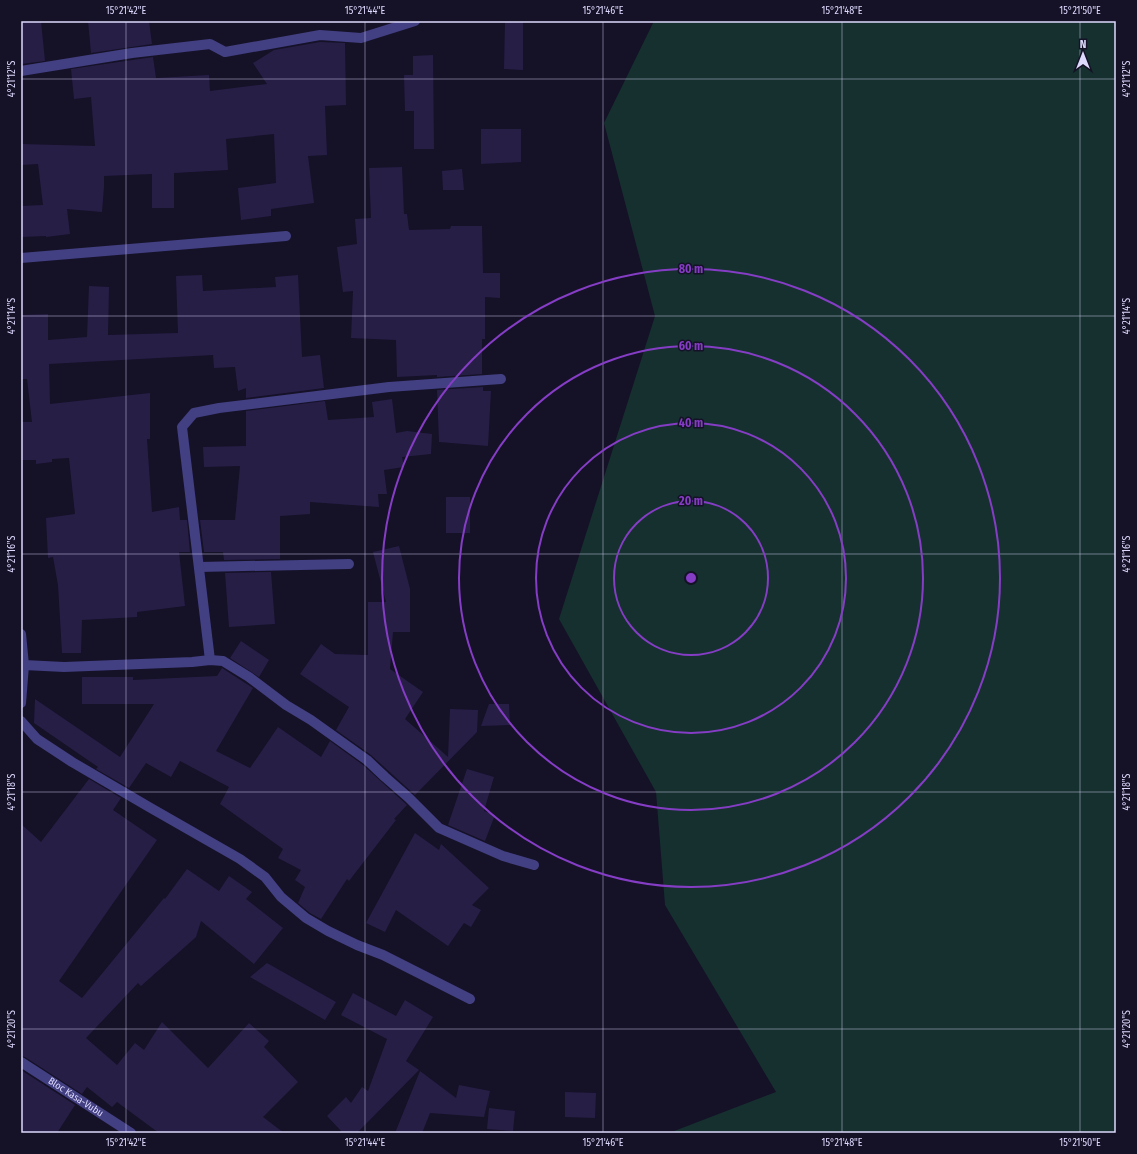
<svg xmlns="http://www.w3.org/2000/svg" width="1137" height="1154" font-family="'Fira Sans Condensed',sans-serif">
<rect width="100%" height="100%" fill="#151127"/>
<!-- green -->
<path fill="#15302f" d="M654 21H1116V1133H669L776 1092 665 905 656 792 559 619 655 316 604 123Z"/>
<!-- building -->
<path fill="#271e46" d="M21 21H41L45 61 21 64Z
M88 21H149L152 44 91 53Z
M505 21H523V70L504 69Z
M320 42 345 43 346 105 325 106 327 155 308 156 314 203 271 209V216L241 220 238 188 276 183 274 134 226 139 228 170 174 173V208H152V174L104 176V187L102 212 67 209 70 234 46 237V236L21 237V206L43 205 38 164 21 165V144L95 146 91 97 74 99 71 69 153 57 156 78 209 75 210 91 267 84 253 63 274 50Z
M433 55 434 149H414V111H405L404 75H413V56Z
M481 129H521V162L481 164Z
M402 167 404 214H407L409 230 450 229 451 226H482L483 273H500V298L485 297V339H482V374L437 377V375L397 377 396 340 351 338 353 291 343 292 337 247 357 244 355 219 371 218 369 168Z
M462 169 464 190H443L442 171Z
M202 275 203 291 276 287 275 277 298 275 302 357 320 355 324 388 246 398V388L238 391 235 367 214 368 213 355 49 364 50 404 150 393V439H147L152 512 179 507 180 520H187L190 552H179L185 606 137 612V617L82 620 81 653H62L58 585 53 557 48 558 46 518 75 514 69 458 52 459V462L36 464V460H22L21 422H32L27 379H21V315L48 314V340L87 337 89 286 109 287 108 335 178 333 176 276Z
M483 387V391H491L488 446 439 442 437 390Z
M392 399 396 433 407 431 432 434 431 454 402 457 404 467 384 470 387 494H378L379 507 310 502V514L280 516V559L224 560 223 552H204L200 520H235L240 466 204 467 203 447 246 446V411L325 401 328 420 374 417 372 402Z
M446 497H470V533H446Z
M399 546 410 589V632H393L390 669 423 692 405 719 448 757 450 709 478 710 477 732 415 795 371 755 336 730 349 707 300 674 321 644 335 654 368 655V602H386L373 552Z
M271 572 275 624 229 627 225 573Z
M241 641 269 660 259 677 230 658Z
M222 668 253 688 216 751 250 768 278 727 321 757 330 741 363 765 407 805 394 819 396 820 349 881 347 879 321 919 310 913 298 903 305 887 295 880 301 870 278 858 283 849 220 804 229 787 180 761 171 777 146 763 129 788 96 769 98 767 34 723 35 699 120 757 154 704H82V677H133V680L217 676Z
M489 704H509L510 725 481 726Z
M467 769 494 777 484 811 495 815 485 841 448 825Z
M89 779 121 798 113 810 157 840 59 981 82 998 164 898 165 899 187 869 219 891 229 876 252 892 246 899 283 928 254 964 201 921 196 937 141 986 138 983 86 1038 117 1065 135 1043 144 1050 162 1022 208 1068 249 1023 269 1041 264 1047 298 1082 263 1117 284 1133H159L117 1102 112 1107 87 1087 82 1094 25 1057 21 1056V824L41 842Z
M415 833 439 850 441 844 489 888 472 905 481 910 471 927 464 923 448 946 396 910 385 932 366 923Z
M267 963 336 1002 325 1020 250 977Z
M353 993 396 1016 405 1000 433 1017 406 1061 419 1070 357 1133H343L327 1116 346 1097 351 1103 362 1087 368 1091 387 1039 341 1015Z
M21 1070 75 1105 57 1133H21Z
M420 1071 456 1098 459 1085 490 1091 484 1117 430 1113 422 1133H395Z
M565 1092 596 1093 595 1118 565 1117Z
M489 1108 515 1111 513 1131 487 1129Z"/>
<g fill="none" stroke-linecap="round" stroke-linejoin="round">
<!-- street -->
<g stroke="#423f82" stroke-width="10">
<path d="M21 71 132 53 210 44 225 52 320 35 361 38 415 21"/>
<path d="M21 258 286 236"/>
<path d="M199 567 349 564"/>
<path d="M21 634 24 665 21 703"/>
<path d="M210 660 182 427 194 413 219 408 389 387 501 379"/>
<path d="M24 665 64 667 192 662 210 660 223 661 249 677 286 705 311 720 367 760 385 777 409 798 439 828 503 856 534 865"/>
<path d="M21 721 37 739 72 762 149 807 240 859 265 877 281 897 306 918 328 931 357 945 383 955 470 999"/>
<path id="s1" d="M21 1062 131 1133"/>
</g>
</g>
<!-- ticks -->
<path fill="none" stroke="#ddd9fd" stroke-width="1" stroke-opacity="0.45" d="M126 21V1133M365 21V1133M603 21V1133M842 21V1133M1080 21V1133M21 79H1116M21 316H1116M21 554H1116M21 792H1116M21 1029H1116"/>
<!-- distance rings -->
<g fill="none" stroke="#853dc5" stroke-width="2">
<circle cx="691" cy="578" r="77"/>
<circle cx="691" cy="578" r="155"/>
<circle cx="691" cy="578" r="232"/>
<circle cx="691" cy="578" r="309"/>
</g>
<g text-anchor="middle" dominant-baseline="central" stroke-width="3" stroke-linejoin="round" paint-order="stroke">
<!-- street labels -->
<g font-size="10" fill="#ddd9fd" stroke="#151127">
<text stroke="none"><textPath href="#s1" startOffset="65">Bloc Kasa-Vubu</textPath></text>
</g>
</g>
<circle cx="691" cy="578" r="6" fill="#853dc5" stroke="#151127" stroke-width="2"/>
<g font-size="12" text-anchor="middle" font-weight="bold" fill="#853dc5" stroke="#151127" stroke-width="3" stroke-linejoin="round" paint-order="stroke">
<text x="691" y="273">80 m</text>
<text x="691" y="350">60 m</text>
<text x="691" y="427">40 m</text>
<text x="691" y="505">20 m</text>
</g>
<!-- border -->
<rect width="1137" height="1154" fill="none" stroke="#151127" stroke-width="44"/>
<!-- north arrow -->
<g transform="translate(1083 54)" stroke="#151127" stroke-width="3" paint-order="stroke">
<path d="M0-3L7 15L0 10L-7 15Z" fill="#ddd9fd"/>
<text y="-6" font-size="11" font-weight="bold" text-anchor="middle" fill="#ddd9fd">N</text>
</g>
<rect x="22" y="22" width="1093" height="1110" fill="none" stroke="#ddd9fd" stroke-width="1.5"/>
<g font-size="10" text-anchor="middle" fill="#ddd9fd">
<text x="126" y="14">15°21'42"E</text>
<text x="365" y="14">15°21'44"E</text>
<text x="603" y="14">15°21'46"E</text>
<text x="842" y="14">15°21'48"E</text>
<text x="1080" y="14">15°21'50"E</text>
<text transform="translate(11 79) rotate(-90)" y="4">4°21'12"S</text>
<text transform="translate(1126 79) rotate(-90)" y="4">4°21'12"S</text>
<text transform="translate(11 316) rotate(-90)" y="4">4°21'14"S</text>
<text transform="translate(1126 316) rotate(-90)" y="4">4°21'14"S</text>
<text transform="translate(11 554) rotate(-90)" y="4">4°21'16"S</text>
<text transform="translate(1126 554) rotate(-90)" y="4">4°21'16"S</text>
<text transform="translate(11 792) rotate(-90)" y="4">4°21'18"S</text>
<text transform="translate(1126 792) rotate(-90)" y="4">4°21'18"S</text>
<text transform="translate(11 1029) rotate(-90)" y="4">4°21'20"S</text>
<text transform="translate(1126 1029) rotate(-90)" y="4">4°21'20"S</text>
<text x="126" y="1146">15°21'42"E</text>
<text x="365" y="1146">15°21'44"E</text>
<text x="603" y="1146">15°21'46"E</text>
<text x="842" y="1146">15°21'48"E</text>
<text x="1080" y="1146">15°21'50"E</text>
</g>
</svg>
